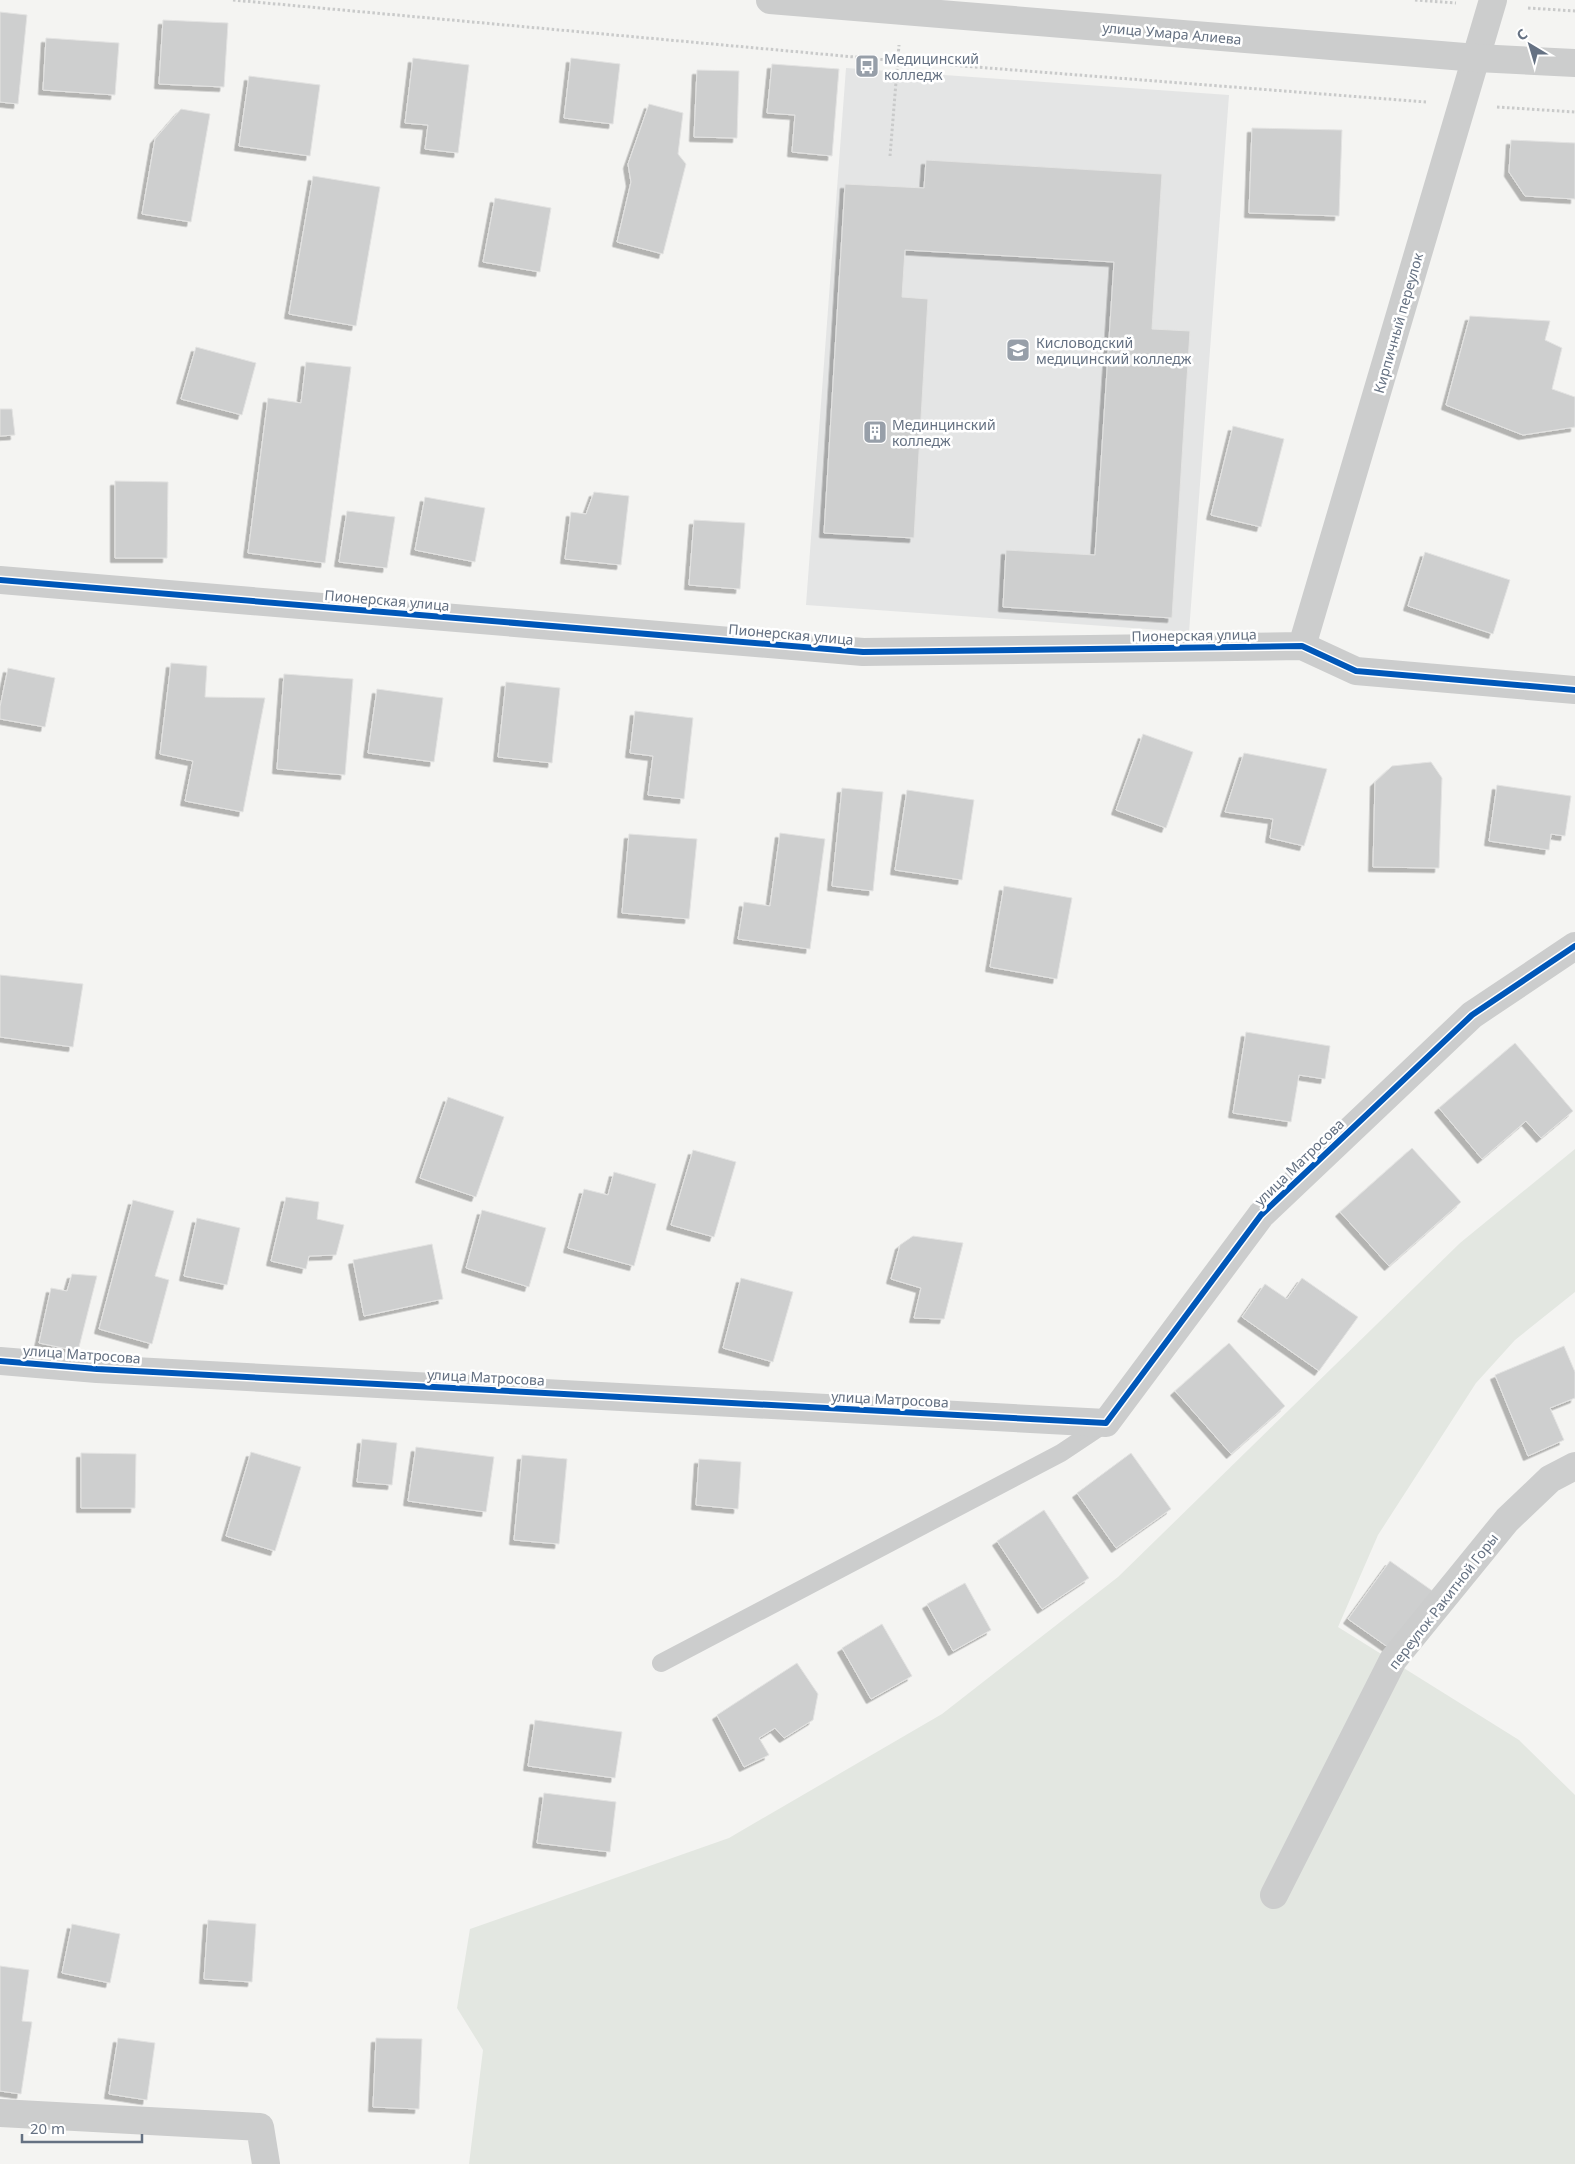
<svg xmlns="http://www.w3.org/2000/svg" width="1575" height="2164" font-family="'Noto Sans',sans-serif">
<defs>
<filter id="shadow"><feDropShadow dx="-4.5" dy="4.5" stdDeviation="0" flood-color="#0004"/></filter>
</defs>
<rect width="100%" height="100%" fill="#f4f4f2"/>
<!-- built -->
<path fill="#e4e5e5" d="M846 68 1229 95 1189 632 806 605Z"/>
<!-- green -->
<path fill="#e3e7e1" d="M1575 1149V1292L1515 1340 1476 1383 1378 1535 1338 1627 1519 1740 1575 1795V2164H469L483 2050 457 2008 470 1929 729 1838 942 1714 1118 1577 1460 1243Z"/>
<!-- building -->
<path fill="#cecfcf" stroke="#e3e3e2" filter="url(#shadow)" d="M0 12 27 15 18 104 0 102Z
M163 20 228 23 224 87 159 84Z
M46 38 119 43 115 95 43 90Z
M413 58 469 65 458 153 425 149 428 125 405 123Z
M571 58 620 64 613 124 564 118Z
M772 64 839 69 832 156 792 152 795 115 767 113Z
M697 70 739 71 737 138 694 137Z
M249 76 320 85 310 156 239 146Z
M649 104 683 113 678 154 686 164 663 254 617 242 631 182 628 164Z
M181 109 210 114 191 222 142 214 155 139Z
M1252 128 1342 130 1339 216 1249 213Z
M1511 140 1575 143V199L1525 196 1509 172Z
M926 160 1162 174 1152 329 1190 331 1172 618 1003 607 1006 550 1095 555 1114 262 905 250 902 297 928 299 914 538 824 533 845 184 924 188Z
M313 176 380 187 356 326 289 314Z
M495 198 551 208 540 272 483 262Z
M1470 316 1550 321 1545 340 1562 348 1552 389 1575 397V427L1523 435 1446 405Z
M196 347 256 363 242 415 181 399Z
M306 362 351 367 325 563 248 553 268 398 301 403Z
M0 409H12L15 435 0 436Z
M1233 426 1284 439 1261 527 1211 515Z
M115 481 168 482 167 558H115Z
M594 492 629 496 621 565 565 559 571 512 586 514Z
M425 497 485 508 475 562 415 550Z
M347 511 395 517 387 568 339 562Z
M694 520 745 523 740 589 689 585Z
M1425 552 1510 580 1493 634 1408 606Z
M171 663 207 666 205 697 265 698 243 812 185 801 193 761 160 754Z
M8 668 55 678 45 727 0 719V707Z
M284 674 353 679 345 775 277 769Z
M506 682 560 688 552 763 498 757Z
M377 689 443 698 434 762 368 753Z
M635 711 693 718 684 799 648 795 653 756 630 753Z
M1143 734 1193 752 1166 828 1116 810Z
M1244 753 1327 769 1304 846 1270 838 1273 819 1225 812Z
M1431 762 1442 778 1439 868 1373 867 1375 782 1392 766Z
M1497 785 1571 796 1565 836 1551 834 1549 850 1489 841Z
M842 788 883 792 873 891 832 886Z
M907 790 974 800 962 880 895 870Z
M780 833 825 839 810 949 738 939 744 902 770 906Z
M629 834 697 839 689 919 622 913Z
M1004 886 1072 898 1057 979 990 967Z
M0 975 83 984 73 1047 0 1037Z
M1246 1032 1330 1046 1325 1079 1299 1075 1291 1122 1233 1113Z
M1515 1043 1573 1111 1541 1138 1526 1121 1482 1159 1439 1108Z
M448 1097 504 1117 476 1197 420 1178Z
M1412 1148 1461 1202 1389 1266 1340 1212Z
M693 1150 736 1162 714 1237 671 1225Z
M614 1172 656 1184 634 1266 568 1248 584 1189 608 1195Z
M286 1197 319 1202 317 1219 344 1225 336 1255 309 1256 306 1269 271 1261Z
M133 1200 174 1211 155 1276 169 1280 152 1344 99 1329Z
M482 1210 546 1228 529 1287 466 1268Z
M197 1218 240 1228 227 1285 184 1276Z
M913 1236 963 1243 944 1319 914 1318 921 1288 891 1279 900 1245Z
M432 1244 443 1299 364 1316 353 1260Z
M72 1274 97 1276 78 1351 39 1343 51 1288 67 1291Z
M741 1278 793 1292 773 1362 723 1348Z
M1302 1278 1358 1317 1319 1371 1242 1317 1265 1284 1287 1299Z
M1229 1343 1285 1406 1231 1454 1175 1391Z
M1564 1346 1575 1372V1398L1550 1408 1564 1440 1528 1456 1495 1375Z
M362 1439 397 1443 392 1485 357 1482Z
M416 1447 494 1457 486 1512 408 1501Z
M251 1452 301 1467 275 1551 226 1536Z
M81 1453 136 1454 135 1508H81Z
M1131 1453 1171 1509 1116 1548 1077 1493Z
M522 1455 567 1459 559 1544 514 1540Z
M699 1459 741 1462 738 1509 696 1505Z
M1044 1510 1089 1578 1042 1609 997 1541Z
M1390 1561 1434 1592 1392 1650 1348 1619Z
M965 1583 991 1630 953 1651 927 1604Z
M882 1624 912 1676 871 1699 842 1648Z
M797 1663 818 1694 813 1720 784 1738 775 1728 759 1738 769 1755 744 1767 717 1715Z
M535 1720 622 1732 615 1778 528 1766Z
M544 1793 616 1802 610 1852 537 1843Z
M208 1920 256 1924 252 1982 204 1979Z
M72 1924 120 1934 110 1983 62 1973Z
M0 1966 29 1970 22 2021 32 2022 21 2094 0 2091Z
M118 2038 155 2043 147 2100 109 2094Z
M376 2038 422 2039 419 2109 373 2107Z"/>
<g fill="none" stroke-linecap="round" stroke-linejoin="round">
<!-- path -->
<path stroke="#c9caca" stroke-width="3" stroke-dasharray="2.5 2.5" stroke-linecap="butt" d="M233 0 898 61 1426 102
M1415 0 1456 3
M1528 8 1575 11
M1497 107 1575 112
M890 156 899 45"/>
<!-- service -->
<path stroke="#cccdcd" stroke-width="18" d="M661 1663 1061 1453 1106 1423"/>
<!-- minor -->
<path stroke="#cccdcd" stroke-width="28" d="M0 580 863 652 1302 646 1356 671 1575 690
M1302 646 1493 0
M0 1361 97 1369 1106 1423 1261 1215 1472 1015 1575 946
M1274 1895 1393 1660 1507 1520 1550 1479 1575 1466
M0 2113 260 2127 266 2164"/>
<!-- tertiary -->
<path stroke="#cccdcd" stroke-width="28" d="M770 0 1477 58 1575 63"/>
<!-- cycleway casing -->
<g stroke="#fff" stroke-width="9">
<path id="cycleway" d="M0 580 863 652 1302 646 1356 671 1575 690
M0 1361 97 1369 1106 1423 1261 1215 1472 1015 1575 946"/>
</g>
<!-- cycleway -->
<use href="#cycleway" stroke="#0057b8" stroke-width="6"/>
</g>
<!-- icons -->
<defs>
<g id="bus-square" transform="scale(1.25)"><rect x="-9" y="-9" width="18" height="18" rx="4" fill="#979fa9" stroke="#fff"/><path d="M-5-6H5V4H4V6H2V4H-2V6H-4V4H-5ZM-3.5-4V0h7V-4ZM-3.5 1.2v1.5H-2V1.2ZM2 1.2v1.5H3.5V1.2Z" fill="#fff"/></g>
<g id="university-square" transform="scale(1.25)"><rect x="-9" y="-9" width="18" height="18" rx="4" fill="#979fa9" stroke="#fff"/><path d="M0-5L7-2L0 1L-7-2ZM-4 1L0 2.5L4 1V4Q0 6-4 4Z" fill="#fff"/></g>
<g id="building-square" transform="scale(1.25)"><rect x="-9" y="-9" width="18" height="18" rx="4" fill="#979fa9" stroke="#fff"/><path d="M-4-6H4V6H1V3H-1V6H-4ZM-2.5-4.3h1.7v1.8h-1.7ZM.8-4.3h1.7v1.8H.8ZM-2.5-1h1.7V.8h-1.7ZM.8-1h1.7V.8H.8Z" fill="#fff"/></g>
</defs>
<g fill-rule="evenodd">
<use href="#bus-square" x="867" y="66"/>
<use href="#university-square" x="1018" y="350"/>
<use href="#building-square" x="875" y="432"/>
</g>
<g text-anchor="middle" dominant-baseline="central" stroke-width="5" stroke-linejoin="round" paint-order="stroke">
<!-- street labels -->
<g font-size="14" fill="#657182" stroke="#fff">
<text transform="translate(1172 33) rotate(5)">улица Умара Алиева</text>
<text transform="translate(1398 323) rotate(-74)">Кирпичный переулок</text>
<text transform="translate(387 600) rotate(5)">Пионерская улица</text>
<text transform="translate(791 634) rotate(5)">Пионерская улица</text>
<text transform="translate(1194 635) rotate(-1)">Пионерская улица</text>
<text transform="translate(1299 1162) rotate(-44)">улица Матросова</text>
<text transform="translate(82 1354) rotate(4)">улица Матросова</text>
<text transform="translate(486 1377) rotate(3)">улица Матросова</text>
<text transform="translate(890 1399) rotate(3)">улица Матросова</text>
<text transform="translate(1443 1601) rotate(-52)">переулок Ракитной Горы</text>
</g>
<!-- poi labels -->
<g font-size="14" fill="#657182" stroke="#fff" text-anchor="start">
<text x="884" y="58">Медицинский<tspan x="884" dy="16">колледж</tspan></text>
<text x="1036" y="342">Кисловодский<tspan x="1036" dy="16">медицинский колледж</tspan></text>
<text x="892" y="424">Мединцинский<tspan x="892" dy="16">колледж</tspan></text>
</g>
</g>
<!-- north arrow -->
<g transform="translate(1530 45) rotate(322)" stroke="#ffffff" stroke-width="4" paint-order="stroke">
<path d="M0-4L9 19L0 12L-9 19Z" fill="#657182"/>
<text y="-8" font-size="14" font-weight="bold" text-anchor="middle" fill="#657182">С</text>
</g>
<!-- scale -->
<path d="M22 2134v8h120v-8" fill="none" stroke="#657182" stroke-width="2.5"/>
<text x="30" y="2134" font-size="15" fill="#657182" stroke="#ffffff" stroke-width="4" paint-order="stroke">20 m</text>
</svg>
